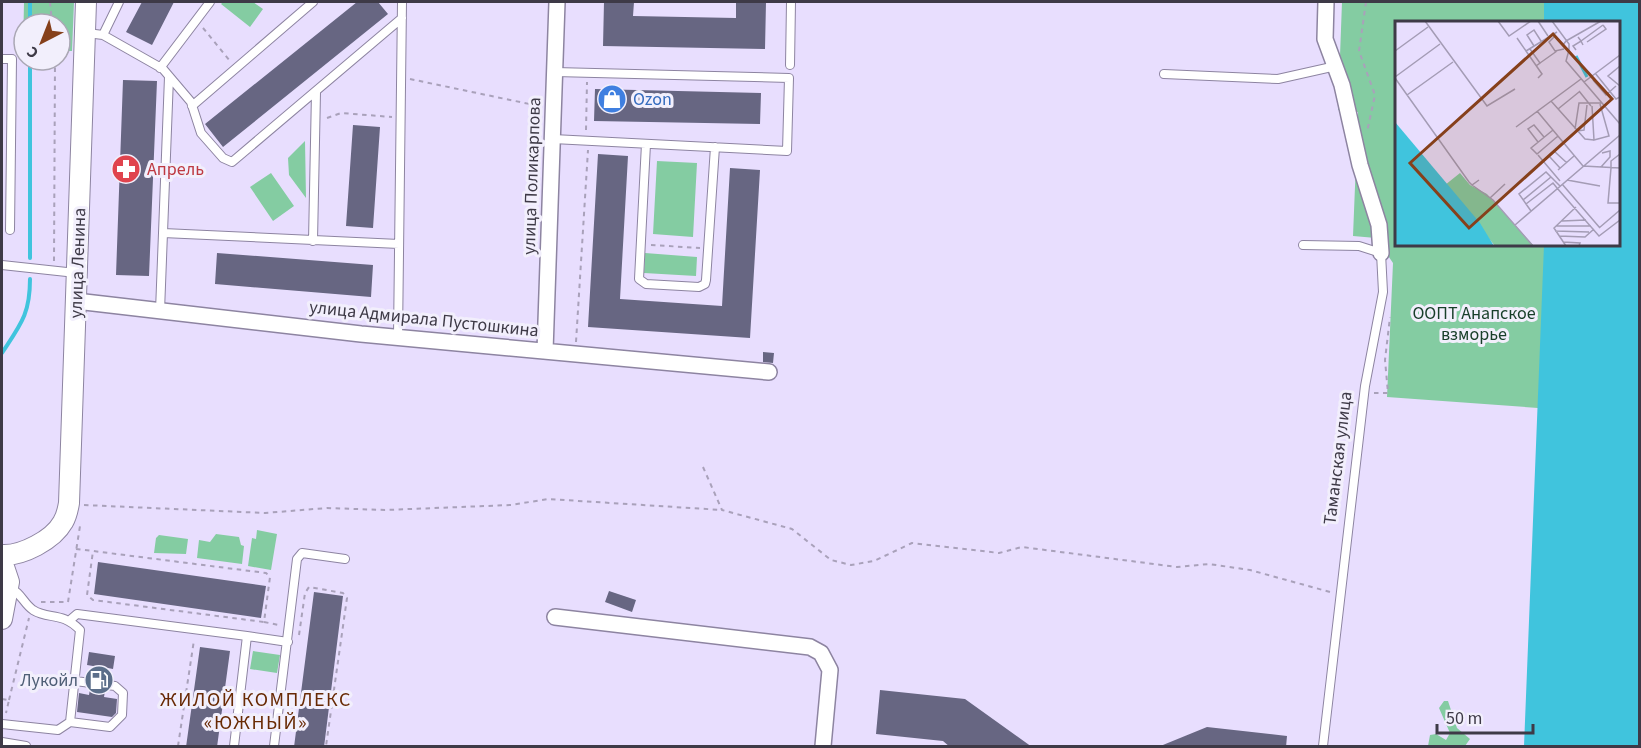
<svg xmlns="http://www.w3.org/2000/svg" width="1641" height="748" font-family="'Source Sans 3',sans-serif">
<rect width="100%" height="100%" fill="#e8defe"/>
<!-- green -->
<path fill="#84cca2" d="M24 2H74L72 51H60V24H24L23 52Z
M223 2H253L263 9 250 27 221 4Z
M1342 2H1554L1556 22H1396V244L1557 245 1552 409 1387 397 1393 263 1376 238 1353 236 1358 112 1338 110Z
M305 141 306 198 289 175 288 158Z
M657 161 697 163 693 237 653 234Z
M271 173 294 206 273 221 250 187Z
M645 253 697 257 696 276 644 273Z
M257 530 277 534 271 570 248 566 252 538 256 539Z
M216 534 239 537 241 545 244 546 242 564 197 558 199 540 210 542Z
M159 535 188 539 186 554 154 553 156 538Z
M253 651 280 655 277 673 250 669Z
M1444 701H1448L1457 728 1470 739 1465 746H1428L1430 735 1436 734 1446 740 1450 733 1439 708Z"/>
<!-- water -->
<path fill="#40c4dd" d="M1544 2H1639V746H1524L1544 245 1618 244V22H1544Z"/>
<g fill="none" stroke-linecap="round" stroke-linejoin="round">
<!-- stream -->
<path stroke="#40c4dd" stroke-width="4" d="M30 24V2
M30 258V60
M2 353C21 324 30 314 30 279"/>
</g>
<!-- building -->
<path fill="#676682" d="M142 2H174L152 45 126 32Z
M357 2H378L388 14 223 147 205 124Z
M604 2H634L633 16 736 18V2H766L765 49 603 46Z
M123 80 157 81 149 276 116 275Z
M595 89 761 93 760 124 594 121Z
M353 125 380 127 373 228 346 226Z
M598 154 628 156 620 299 722 306 730 168 760 170 750 338 588 327Z
M217 253 373 265 371 297 215 284Z
M763 352 774 353 773 363 763 362Z
M98 562 266 586 261 618 94 594Z
M609 591 636 600 632 612 605 602Z
M314 592 343 596 324 747H294Z
M200 647 230 651 217 747H186Z
M89 652 115 656 113 669 108 668 107 679 92 677 93 666 87 665Z
M90 689 105 691 104 697 117 699 116 713 112 717 77 712 79 693 89 695Z
M880 690 965 699 1032 747H950L943 741 876 734Z
M1207 727 1287 736 1286 747H1158Z"/>
<g fill="none" stroke-linecap="round" stroke-linejoin="round">
<!-- service casing -->
<g stroke="#8d84a1" stroke-width="10">
<path id="service" d="M87 33 103 35 163 69 191 102 201 133 223 158 232 162 402 18
M103 35 119 2
M2 59H12L10 230
M790 65 791 2
M160 68 210 2
M1164 74 1278 79 1336 66
M192 106 313 2
M553 139 787 151 789 78 555 72
M646 144 639 279 646 284 699 287 705 284 706 280 715 147
M163 233 399 244
M313 241 316 92
M1303 245 1359 246 1381 253 1383 292 1365 386 1323 746
M2 265 76 273
M160 311 169 77
M398 337 402 2
M70 620 77 614 247 636
M70 722 110 727 122 715 123 693 115 686 75 681
M2 724 58 730 70 722 80 630C61 611 49 620 33 610 23 603 21 592 9 588
M2 742 26 746
M234 746 247 636 288 642
M274 746 297 559 302 553 345 559"/>
</g>
<!-- minor casing -->
<g stroke="#8d84a1" stroke-width="18">
<path id="minor" d="M1326 2 1325 39 1342 85 1360 165 1379 225 1381 253
M76 301 361 334 769 372
M545 351 557 2
M555 617 810 647 821 653 830 670 823 746"/>
</g>
<!-- tertiary casing -->
<g stroke="#8d84a1" stroke-width="22">
<path id="tertiary" d="M2 555C22 556 53 540 63 522 66 517 68 509 69 503L86 2
M2 561 9 582 2 619"/>
</g>
<!-- path -->
<path stroke="#a9a1ba" stroke-width="2" stroke-dasharray="4.5 4.5" stroke-linecap="butt" d="M50 2 52 24
M1366 2 1359 51 1375 95 1367 132
M203 28 230 61
M410 79 539 106
M327 118 341 113 392 117
M586 130 587 82
M651 245 700 248
M54 261 55 60
M576 342 588 150
M1374 393H1388L1385 360 1390 317
M703 467 722 510 792 529 831 560 851 565 874 561 912 543 999 553 1022 547 1177 567 1209 564 1250 570 1330 592
M84 505 265 513 327 508 385 510 511 505 548 499 722 510
M76 549 93 551 266 573 270 577 264 622 93 600 87 595 93 551
M41 602H68L80 526
M264 622 279 625
M299 635 305 593 309 587 343 593 347 598 326 746
M2 699 9 700 6 713
M9 700 29 618
M49 746H53
M178 746 194 640"/>
<!-- service -->
<use href="#service" stroke="#fff" stroke-width="8"/>
<!-- minor -->
<use href="#minor" stroke="#fff" stroke-width="15"/>
<!-- tertiary -->
<use href="#tertiary" stroke="#fff" stroke-width="20"/>
</g>
<!-- icons -->
<defs>
<g id="shop-disc" transform="scale(1.5)"><circle r="9.5" fill="#3f7fe0" stroke="#f2effc"/><path d="M-5-2.5h2.3a2.7 3.5 0 0 1 5.4 0H5L5.5 6h-11ZM-1.5-2.5h3a1.5 2.3 0 0 0-3 0Z" fill="#fff"/></g>
<g id="pharmacy-disc" transform="scale(1.5)"><circle r="9.5" fill="#e0444e" stroke="#f2effc"/><path d="M-2-6h4v4h4v4h-4v4h-4v-4h-4v-4h4Z" fill="#fff"/></g>
<g id="fuel-disc" transform="scale(1.5)"><circle r="9.5" fill="#5c6f8a" stroke="#f2effc"/><path d="M-5.5-6h7V0h2V4h1.3V-2.5L3-4.5l.8-.8L6-3V5H2.5V1h-1V6h-7ZM-4.2-4.7v3.2H.2V-4.7Z" fill="#fff"/></g>
</defs>
<g fill-rule="evenodd">
<use href="#shop-disc" x="612" y="99"/>
<use href="#pharmacy-disc" x="126" y="169"/>
<use href="#fuel-disc" x="99" y="680"/>
</g>
<g text-anchor="middle" dominant-baseline="central" stroke-width="6" stroke-linejoin="round" paint-order="stroke">
<!-- shop labels -->
<g font-size="18" fill="#366cbe" stroke="#f2effc" text-anchor="start">
<text x="633" y="99">Ozon</text>
</g>
<!-- health labels -->
<g font-size="18" fill="#be3a42" stroke="#f2effc" text-anchor="start">
<text x="147" y="169">Апрель</text>
</g>
<!-- street labels -->
<g font-size="18" fill="#3e3a47" stroke="#f2effc">
<text transform="translate(532 176) rotate(-88)">улица Поликарпова</text>
<text transform="translate(78 263) rotate(-88)">улица Ленина</text>
<text transform="translate(424 319) rotate(6)">улица Адмирала Пустошкина</text>
<text transform="translate(1338 458) rotate(-83)">Таманская улица</text>
</g>
<!-- park labels -->
<g font-size="18" fill="#183f2a" stroke="#f2effc">
<text x="1474" y="313">ООПТ Анапское<tspan x="1474" dy="21">взморье</tspan></text>
</g>
<!-- service labels -->
<g font-size="18" fill="#4e5e75" stroke="#f2effc" text-anchor="end">
<text x="78" y="680">Лукойл</text>
</g>
<!-- neighbourhood labels -->
<g font-size="20" letter-spacing="1.5" fill="#682a04" stroke="#f2effc">
<text x="256" y="700">ЖИЛОЙ КОМПЛЕКС<tspan x="256" dy="23">«ЮЖНЫЙ»</tspan></text>
</g>
</g>
<!-- overview -->
<g transform="translate(1395 21)">
<rect width="225" height="225" fill="#e8defe"/>
<path d="M65 152 75 164 92 173 139 225H100L50 164Z" fill="#84cca2"/>
<path d="M0 101 85 202 99 225H0Z" fill="#40c4dd"/>
<path fill="none" stroke="#40c4dd" stroke-width="3" d="M181 35 192 56"/>
<path fill="none" stroke="#a49cb5" stroke-width="1.5" d="M30 0 92 85 120 68M103 0 114 15 136 0M143 0 153 15M157 0 174 23V29L168 24 171 20M159 16 154 21 160 30 169 28M183 16 186 20 208 4M122 17 147 53 143 57M171 20 206 0M192 21 211 8 208 4M139 25 132 14 139 9 146 20M135 28 145 42 141 45M174 29 171 40 225 103M181 29 178 25 186 20 188 24M0 30 33 6M131 30 162 11M145 42 162 30M225 45 213 55 225 65M200 52 221 78 225 76M0 56 45 23M0 57 74 161 77 164 84 159M198 59 211 74 221 65M189 61 225 34M184 70 196 85M12 74 58 41M156 80 190 118 199 119M197 85 199 119 214 115 205 83M163 88 184 71M142 90 188 145M121 106 186 58M180 108 184 82H207M158 109 136 127 142 133 163 115M182 110 189 109 192 84M143 121 133 108 139 104 149 116M143 134 165 160M188 145 225 147M206 146 215 136V130L207 132M165 147 154 135 159 130 172 142M216 147 213 182H225M216 147V140L225 133M163 149 179 135M172 159 205 165M167 163 205 207M77 164 98 179 138 225M162 167 204 215 225 199M95 177 110 163M128 179 156 156M131 183 158 162 162 167M136 190 124 173 151 151 165 165M167 200 191 199M120 204 225 114M161 205H196M204 207 225 189M160 210 194 211M164 215 190 216 199 208M168 221 185 222 184 225M171 225 159 207 181 186"/>
<path fill="#86401b" fill-opacity="0.15" stroke="#86401b" stroke-width="3" d="M158 13 217 78 74 207 15 142Z"/>
<rect width="225" height="225" fill="none" stroke="#3e3a47" stroke-width="3"/>
</g>
<!-- border -->
<rect width="1641" height="748" fill="none" stroke="#3e3a47" stroke-width="6"/>
<!-- north arrow -->
<g transform="translate(42 42) rotate(222)"><circle r="28" fill="#f2effc" stroke="#aaa7b4" stroke-width="1.5"/>
<path d="M0-4.5L10 22L0 15L-10 22Z" fill="#86401b"/>
<text y="-9" font-size="16" font-weight="bold" text-anchor="middle" fill="#3e3a47">С</text>
</g>
<!-- scale -->
<path d="M1437 724v9h96v-9" fill="none" stroke="#3e3a47" stroke-width="3"/>
<text x="1446" y="724" font-size="18" fill="#3e3a47" stroke="#f2effc" stroke-width="4.5" paint-order="stroke">50 m</text>
</svg>
